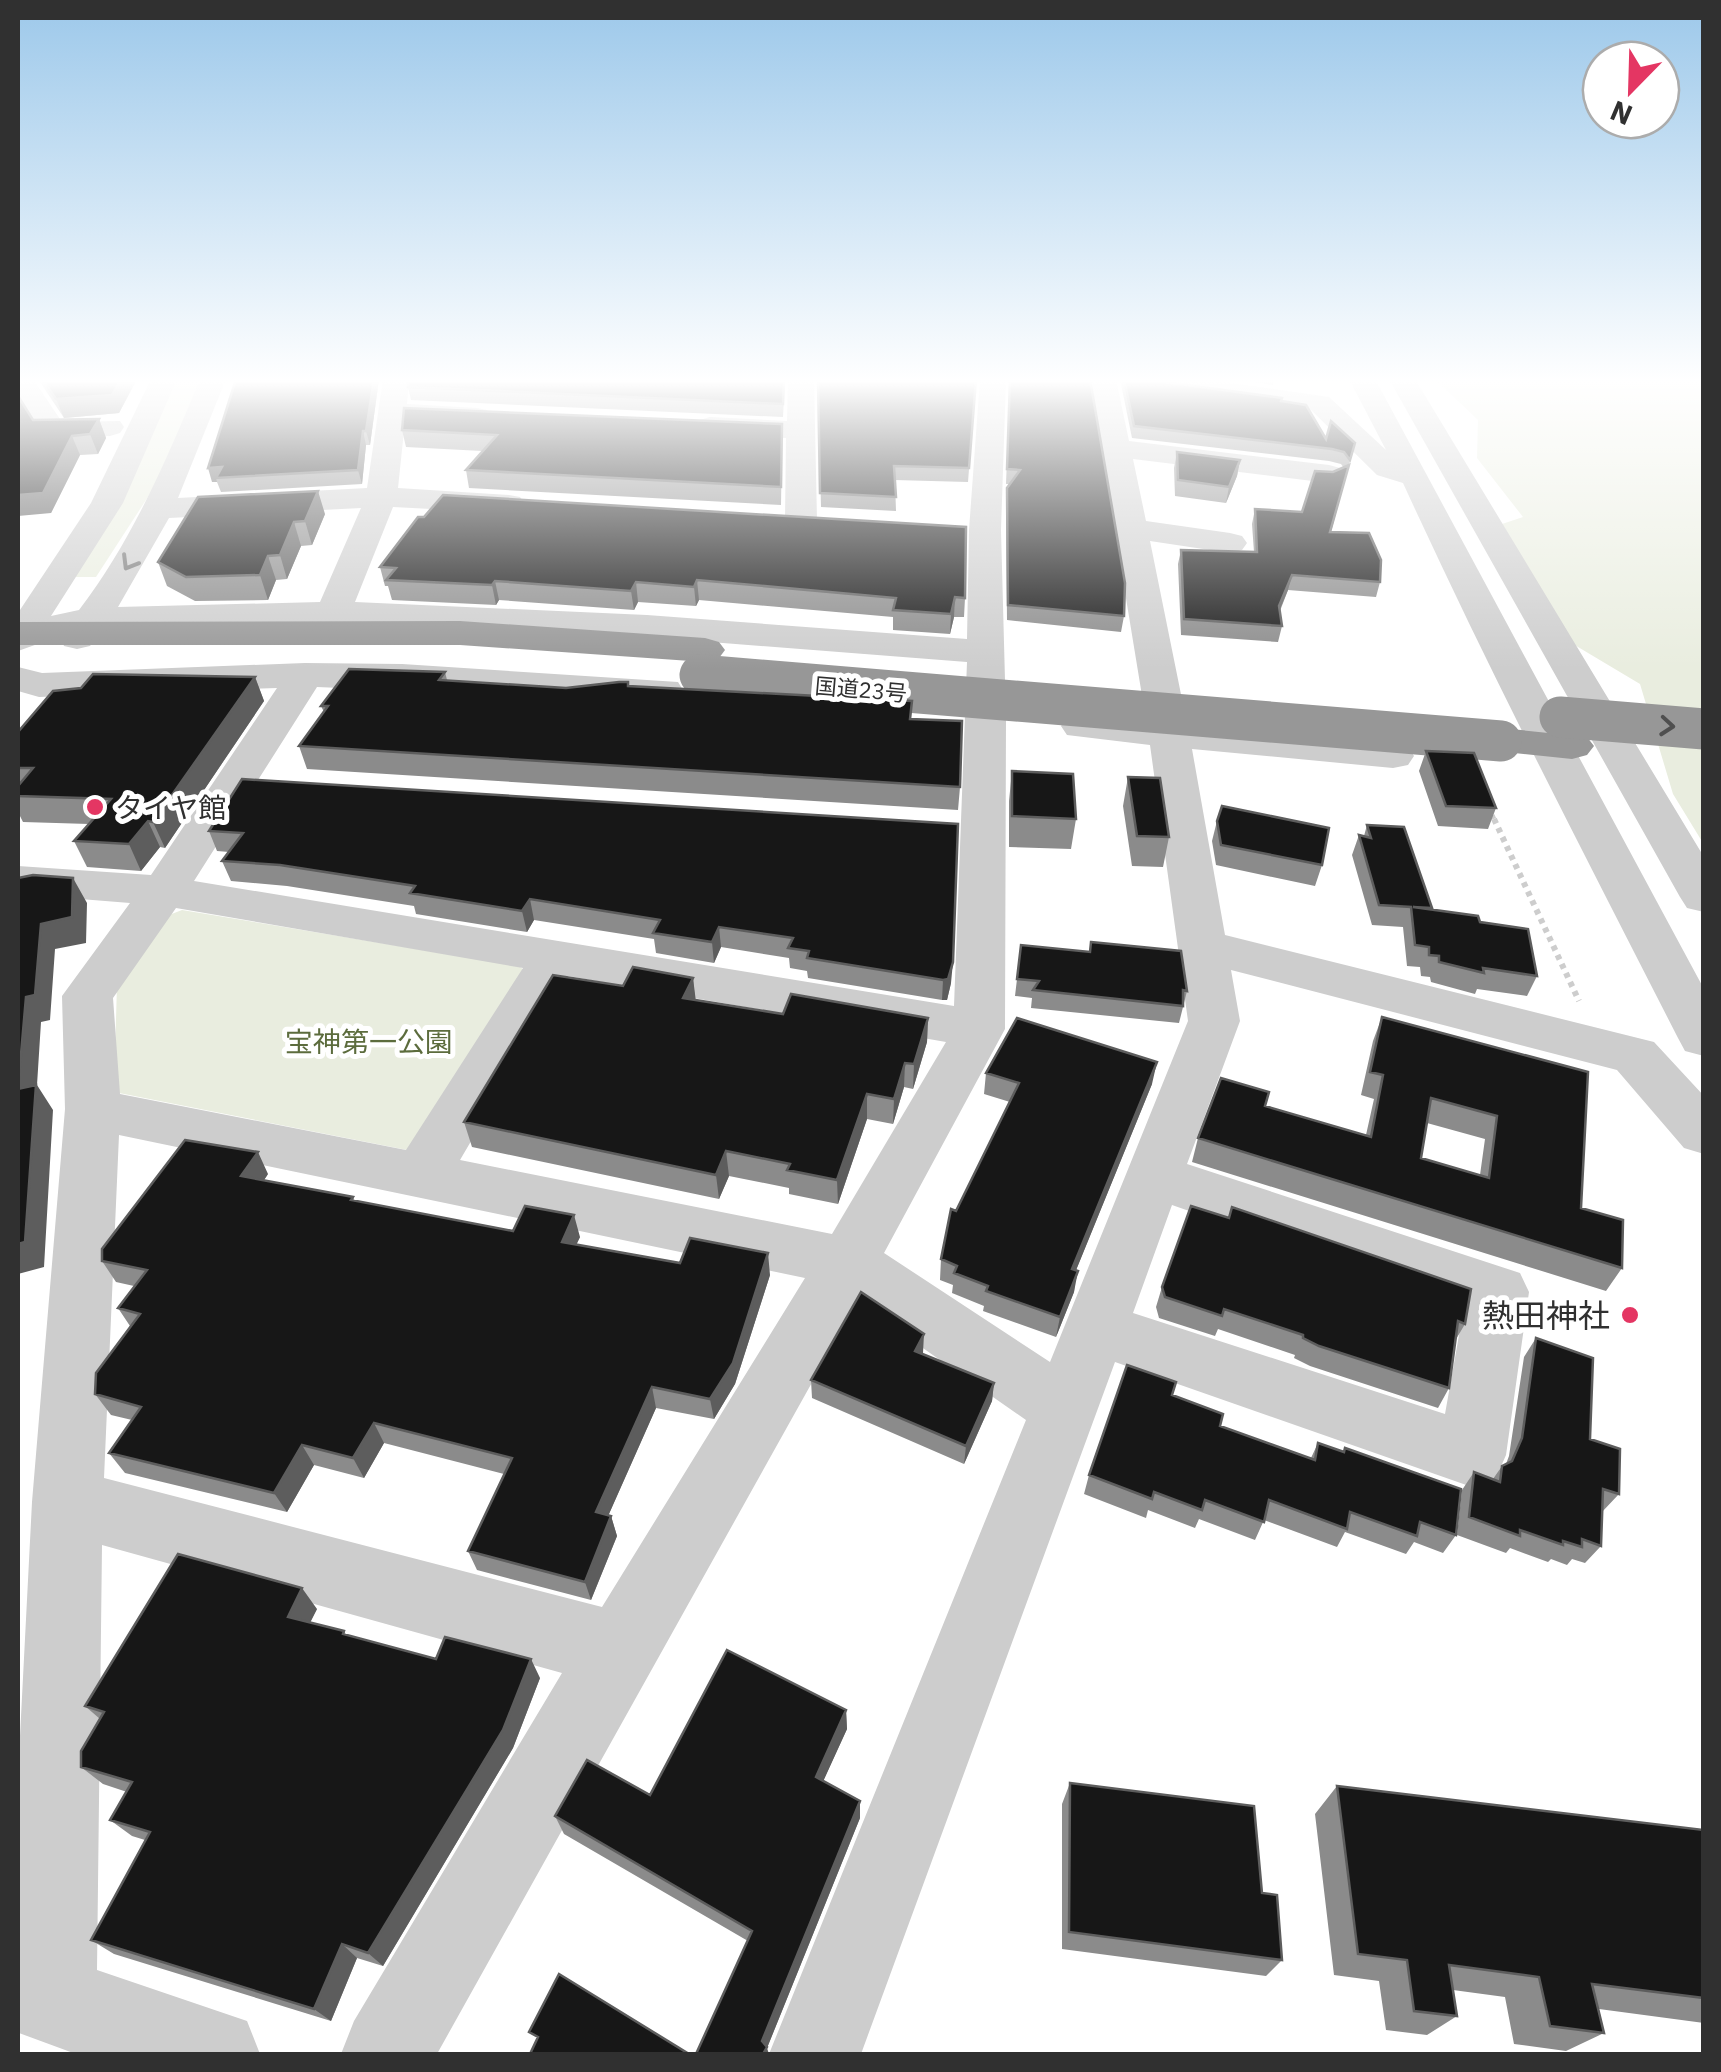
<svg xmlns="http://www.w3.org/2000/svg" width="1721" height="2072" font-family="'IBM Plex Sans','Noto Sans JP',sans-serif">
<rect width="100%" height="100%" fill="#fff"/>
<!-- green -->
<path fill="#e9eddf" d="M177 379H200L168 466 96 577H75Z
M1435 379H1703V843L1673 794 1640 684 1573 644 1499 525 1523 517 1477 458 1478 420Z
M182 910 519 966 529 974 407 1150 114 1092 117 984 164 917Z"/>
<g fill="none" stroke-linecap="round" stroke-linejoin="round">
<!-- path-far1 -->
<path stroke="#cdcdcd" stroke-width="5" stroke-dasharray="4 4" stroke-linecap="butt" d="M1489 808 1495 822"/>
<!-- path -->
<path stroke="#cdcdcd" stroke-width="6" stroke-dasharray="5 5" stroke-linecap="butt" d="M1494 819 1579 1001"/>
<!-- minor -->
<path fill="#cdcdcd" fill-rule="evenodd" d="M18 379H33L62 422 120 421 124 427 120 433 110 436 44 437 18 396Z
M151 379H177L123 503 51 616 79 610C132 541 167 459 200 379H226L178 498 367 488 383 379H409L407 404 477 408 487 410 491 416 487 422 477 424 405 421 398 488 509 495 520 497 525 504 520 511 509 513 393 507 355 602 647 615 967 639 969 530 980 379H1006L1001 530 1006 718 1005 1029 884 1253 1050 1362 1188 1021 1150 745 1067 735 1061 726 1067 717 1081 714 1146 720 1090 379H1116L1129 441 1329 465 1340 468 1344 474 1340 480 1329 483 1133 459 1146 521 1230 533 1242 536 1247 543 1242 550 1230 553 1150 541 1187 724 1393 744 1408 747 1414 756 1408 765 1393 768 1192 749 1225 935 1654 1042 1704 1096V1154L1684 1148 1617 1070 1231 970 1240 1021 1187 1164 1520 1273 1529 1292 1506 1455 1496 1478 1472 1487 1115 1362 861 2054H769L1026 1420 857 1302 437 2054H341L354 2021 562 1673 102 1545 97 1970 247 2021 260 2054H76L19 2033 18 1775 32 1502 65 1109 62 996 130 903 18 894V866L151 875 277 688 39 697 18 691V667L42 673 305 663 402 664 678 682 683 690 678 698 664 702 317 687 194 881 954 1006 967 662 647 637 333 623 103 629 90 646 77 649 64 646 60 636 18 651V613L91 503ZM361 508 320 602 118 607 169 518ZM176 908 523 968 406 1150 120 1094 113 998ZM568 976 946 1042 832 1234 460 1160ZM119 1135 805 1278 602 1607 104 1478ZM1172 1205 1464 1307 1445 1414 1133 1313Z
M788 379H814L817 520 812 527H790L785 520 786 438 710 435 700 432 696 426 700 420 710 417 787 421Z
M1129 379H1203L1329 397 1386 450 1349 379H1375L1704 989V1056L1685 1051 1678 1038C1584 854 1489 671 1403 483L1377 475 1311 410 1142 387Z
M1389 379H1415L1704 857V912L1687 908 1680 897Z"/>
<!-- highway -->
<path fill="#979797" fill-rule="evenodd" d="M460 621 705 638 719 642 725 650 719 658 705 662 460 645H18V622Z
M1501 728 1587 737 1594 746 1587 755 1572 759 1486 750 1480 741 1486 732Z"/>
<!-- highway-bridge -->
<path stroke="#979797" stroke-width="41" d="M700 675 1501 741
M1560 717 1704 729"/>
</g>
<!-- wall -->
<path fill="#8b8b8b" fill-rule="evenodd" d="M38 379H137L119 413 64 418Z
M236 379H379L370 445H366L362 484 221 492 217 482H212Z
M785 379 783 417 411 400 408 387Z
M818 379H976L968 482 895 480 896 511 821 507Z
M1010 379 1124 616 1121 632 1007 620 1006 503 1007 488 1010 484H1006Z
M1120 379H1143L1281 402 1326 439 1355 443 1331 532 1380 582 1376 597 1288 590 1280 611 1282 626 1278 642 1181 635 1178 564 1181 550 1254 552 1252 524 1255 509 1302 512 1333 472 1344 468 1341 464 1329 461 1132 438Z
M1231 379H1274L1273 385Z
M99 419 106 438 98 454 80 455 51 513 33 420Z
M402 430 782 442 781 505 469 488 466 470 482 451 406 447Z
M1177 452 1240 460 1237 476 1226 503 1175 496 1174 468Z
M325 514 312 545 301 546 287 579 276 580 268 600 195 601 167 586 158 562Z
M418 517 965 598 964 617H954L950 634 893 630V617L699 600 696 606 638 602 634 610 499 600 496 605 392 600 388 586H385L380 567Z
M445 672 447 680 566 688 628 686 911 719 960 787 958 810 307 769 299 746 324 712 321 706Z
M255 677 264 701 165 848 160 847 141 871 87 867 74 841 89 824 23 822 18 812V732Z
M1426 751 1496 808 1488 829 1438 826 1419 771Z
M1012 771 1076 819 1071 849 1009 847V801Z
M1128 777 1169 837 1163 867 1132 866 1123 806Z
M242 779 951 983 947 1000H942L808 978 807 971 790 968 789 958 721 947 714 963 656 953 654 939 534 920 527 932 416 914 414 906 287 886 231 881 222 861 229 852 217 851 209 831Z
M1217 821 1322 865 1315 886 1216 865 1212 841Z
M1367 825 1432 908V909L1480 922 1537 976 1527 996 1477 989 1475 994 1431 982 1430 977 1421 976 1420 967 1407 966 1403 927 1372 925 1352 855 1359 835 1364 836Z
M1091 942 1187 991 1179 1023 1031 1008 1032 998 1015 996 1021 945 1089 952Z
M693 978 695 1000 783 1014 928 1018 927 1042 913 1089 904 1087 893 1124 867 1119 838 1204 789 1194V1188L729 1176 719 1199 472 1147 464 1122 623 986Z
M1382 1017 1588 1072 1581 1208 1622 1268 1606 1291 1192 1162 1198 1138 1265 1106 1366 1135 1374 1099 1361 1095 1373 1041ZM1427 1123 1485 1139 1480 1175 1421 1158Z
M986 1073 1152 1084 1076 1270 1074 1292 1056 1337 983 1311 984 1306 952 1293 953 1285 940 1280 941 1259 1010 1102 984 1094Z
M268 1174 264 1180 353 1197 355 1201 513 1231 580 1237 576 1245 680 1263 770 1275 735 1384 714 1419 656 1408 608 1516H611L617 1536 591 1600 477 1570 468 1551 504 1474 384 1443 364 1478 314 1465 287 1512 125 1473 109 1453 132 1420 111 1415 95 1394 130 1326 118 1308 134 1286 116 1282 102 1261Z
M1191 1206 1465 1324 1455 1341 1449 1388 1438 1408 1310 1366 1294 1358 1295 1355 1218 1329 1215 1336 1159 1318 1156 1307 1162 1287Z
M1536 1338 1619 1494 1602 1512 1601 1546 1585 1563 1572 1559 1567 1565 1551 1559 1548 1562 1510 1548 1506 1553 1457 1535 1462 1490 1474 1472 1493 1479 1502 1466 1506 1464 1509 1456 1524 1357Z
M922 1354 994 1383 992 1401 964 1464 812 1398 811 1380Z
M1172 1395 1220 1426 1311 1458 1318 1443 1343 1452 1345 1448 1456 1535 1443 1553 1414 1542 1406 1554 1345 1532 1337 1547 1264 1520 1255 1540 1199 1519 1195 1528 1148 1510 1146 1518 1084 1494 1089 1475Z
M317 1609 310 1622 344 1631 347 1636 436 1659 540 1678 513 1748 383 1966 357 1958 331 2021 114 1954 91 1940 145 1840 132 1836 110 1820 127 1792 103 1784 81 1767 100 1719 85 1706Z
M846 1710 847 1729 823 1781 860 1818 767 2048 696 2054 748 1941 564 1834 555 1816 650 1795Z
M1070 1783 1262 1893 1282 1960 1266 1976 1062 1949V1804Z
M1337 1786 1704 1830V2023L1599 2009 1604 2033 1566 2051 1514 2044 1505 1997 1453 1990 1457 2016 1427 2035 1386 2030 1379 1981 1334 1975 1315 1814Z"/>
<!-- shaded-wall -->
<path fill="#5d5d5d" d="M121 379H137L119 413 64 418 56 399Z
M374 379H379L370 445 366 431Z
M99 419 106 438 98 454 90 434Z
M363 431 366 445 362 484 358 470Z
M72 436 80 455 51 513 18 516V495Z
M1240 460 1237 476 1226 503 1229 487Z
M222 467 216 478 217 482H212L208 468Z
M318 491 325 514 312 545 305 521Z
M294 522 301 546 287 579 280 555Z
M268 556 276 580 268 600 260 575Z
M1292 575 1288 590 1275 621 1279 606Z
M697 580 699 600 696 606 694 587Z
M495 581 499 600 496 605 492 585Z
M636 582 638 602 634 610 631 591Z
M955 597 954 617 950 634 951 614Z
M255 677 264 701 165 848 153 822Z
M148 821 160 847 141 871 129 844Z
M73 878 87 903 86 943 55 949 50 1020 41 1022 37 1085 53 1110 44 1267 18 1274V1089L26 997 41 924Z
M530 899 534 920 527 932 522 911Z
M719 927 721 947 714 963 712 942Z
M953 962 951 983 947 1000H942L943 980Z
M693 978 696 1002 683 998Z
M928 1018 927 1042 913 1089 914 1064Z
M1157 1062 1152 1084 1068 1290 1072 1269Z
M905 1063 904 1087 893 1124 894 1099Z
M867 1094V1119L838 1204 837 1180Z
M726 1151 729 1176 719 1199 716 1175Z
M258 1152 268 1174 252 1198 241 1176Z
M574 1215 580 1237 567 1264 562 1242Z
M768 1253 770 1275 735 1384 714 1419 710 1399Z
M1078 1271 1074 1292 1056 1337 1060 1317Z
M924 1334 923 1353 914 1369 915 1351Z
M994 1383 992 1401 964 1464 966 1446Z
M652 1387 656 1408 601 1532 596 1512Z
M374 1423 384 1443 364 1478 353 1458Z
M302 1445 314 1465 287 1512 274 1493Z
M611 1516 617 1536 591 1600 585 1582Z
M302 1588 317 1609 303 1637 288 1617Z
M531 1659 540 1678 513 1748 383 1966 368 1953Z
M846 1710 847 1729 817 1795 816 1777Z
M860 1801V1818L767 2048 769 2054H763L762 2041Z
M342 1944 357 1958 331 2021 314 2009Z"/>
<!-- building -->
<path fill="#171717" stroke="#5d5d5d" stroke-width="2.5" fill-rule="evenodd" d="M42 379H121L112 395 56 399Z
M236 379H374L366 431H363L358 470 216 478 222 467 208 468Z
M408 379H784L783 404 408 387Z
M818 379H976L969 468 894 466 896 497 820 493Z
M1010 379H1090L1125 583 1124 616 1008 605 1007 488 1020 470 1007 469Z
M1124 379H1143L1282 398 1281 401 1306 405 1326 439 1331 421 1355 443 1350 460 1344 452 1332 449 1134 426Z
M18 396 33 420 99 419 90 434 72 436 43 493 18 495Z
M404 408 782 424 781 487 466 470 497 435 402 430Z
M1177 452 1240 460 1229 487 1178 480Z
M1349 465 1330 532 1369 533 1381 560 1380 582 1292 575 1279 606 1282 626 1184 619 1181 550 1257 552 1255 509 1302 512 1315 471 1333 472Z
M318 491 305 521 294 522 280 555 268 556 260 575 186 577 158 562 198 497Z
M443 495 966 527 965 598 955 597 951 614 893 610 896 598 697 580 694 587 636 582 631 591 495 581 492 585 386 580 396 568 380 567 418 517H424Z
M349 669 445 672 439 680 566 688 619 682H628V686L912 701 910 719 962 721 960 787 299 746 328 706H321Z
M93 674 255 677 153 822 148 821 129 844 74 841 111 799 18 796V786L33 768H18V732L53 691 81 688Z
M1426 751 1474 753 1496 808 1446 806Z
M1012 771 1073 774 1076 819 1012 816Z
M1128 777 1160 778 1169 837 1137 836Z
M242 779 958 824 953 962 948 979 943 980 807 958 809 951 788 948 793 938 719 927 712 942 653 933 660 920 530 899 522 911 410 893 415 886 280 865 222 861 243 833 209 831Z
M1222 806 1329 828 1322 865 1221 845 1217 821Z
M1367 825 1404 827 1432 908 1413 907 1478 916 1480 922 1528 929 1537 976 1483 968 1484 973 1439 962V956L1429 955V947L1415 945 1411 907 1379 905 1359 835 1371 838Z
M33 875 73 878 72 917 41 924 35 995 26 997 18 1089 36 1085 25 1242 18 1244V878Z
M1091 942 1181 951 1187 991 1183 990V1006L1033 990 1039 981 1017 979 1021 945 1090 952Z
M633 967 693 978 683 998 783 1014 791 994 928 1018 914 1064 905 1063 894 1099 867 1094 837 1180 787 1170 790 1164 726 1151 716 1175 464 1122 553 975 623 986Z
M1382 1017 1588 1072 1581 1208 1623 1220 1622 1268 1198 1138 1221 1078 1269 1092 1265 1106 1371 1137 1383 1075 1370 1072ZM1431 1098 1497 1116 1489 1178 1421 1158Z
M1017 1018 1157 1062 1072 1269 1078 1271 1060 1317 986 1291 988 1286 954 1273 957 1266 941 1259 951 1209 956 1211 1019 1083 986 1073Z
M185 1140 258 1152 241 1176 353 1197 351 1200 513 1231 525 1206 574 1215 562 1242 680 1263 690 1238 768 1253 733 1363 710 1399 652 1387 596 1512 611 1516 585 1582 468 1551 512 1458 374 1423 353 1458 302 1445 274 1493 109 1453 141 1407 95 1394 96 1373 140 1314 118 1308 147 1270 102 1261V1249Z
M1191 1206 1229 1218 1232 1207 1471 1289 1465 1324 1458 1321 1449 1388 1319 1346 1303 1338V1335L1224 1309 1222 1316 1165 1297 1162 1287Z
M861 1292 924 1334 915 1351 994 1383 966 1446 811 1380Z
M1536 1338 1593 1358 1590 1439 1620 1449 1619 1494 1603 1489 1601 1546 1582 1539V1547L1563 1541V1545L1520 1530V1536L1469 1517 1474 1472 1500 1482 1502 1466 1512 1461 1522 1438Z
M1127 1365 1176 1382 1172 1395 1223 1414 1220 1426 1315 1460 1318 1443 1344 1452 1345 1448 1461 1489 1456 1535 1420 1522 1417 1536 1350 1512 1347 1529 1269 1500 1264 1522 1205 1500 1202 1510 1154 1492 1152 1499 1089 1475Z
M178 1554 302 1588 288 1617 344 1631 343 1634 436 1659 445 1637 531 1659 503 1730 368 1953 342 1944 314 2009 91 1940 150 1832 110 1820 132 1782 81 1767V1751L104 1712 85 1706Z
M727 1650 846 1710 816 1777 860 1801 762 2041 767 2047 763 2054H696L752 1931 555 1816 587 1760 650 1795Z
M1070 1783 1254 1806 1262 1893 1277 1895 1282 1960 1069 1932Z
M1337 1786 1704 1830V1998L1592 1984 1604 2033 1550 2026 1539 1977 1449 1965 1457 2016 1414 2011 1407 1960 1358 1954Z
M559 1974 689 2054H530L538 2037 529 2032Z"/>
<!-- one-way arrows -->
<defs><path id="oneway-chevron" d="M-2-3.5L2.5 0L-2 3.5" fill="none" stroke-width="1.6" stroke-linecap="round" stroke-linejoin="round" transform="scale(2.5)"/></defs>
<use stroke="#777" href="#oneway-chevron" transform="translate(129 563) rotate(121)"/>
<use stroke="#4f4f4f" href="#oneway-chevron" transform="translate(1667 726) rotate(5)"/>
<!-- sky -->
<linearGradient id="sky" x2="0" y2="1"><stop stop-color="#9cc8ea"/><stop offset="0.57" stop-color="#fff"/><stop offset="1" stop-color="#fff" stop-opacity="0"/></linearGradient>
<rect width="1721" height="669" fill="url(#sky)"/>
<!-- markers -->
<g fill="#e43663" stroke="#fff" stroke-width="4">
<circle cx="95" cy="807" r="10"/>
<circle cx="1630" cy="1315" r="10"/>
</g>
<g text-anchor="middle" dominant-baseline="central" stroke-width="10" stroke-linejoin="round" paint-order="stroke">
<!-- far-street labels -->
<g font-size="22" fill="#303030" stroke="#fff">
<text transform="translate(861 689) rotate(5)">国道23号</text>
</g>
<!-- poi labels -->
<g font-size="28" fill="#303030" stroke="#fff" text-anchor="start">
<text x="115" y="807">タイヤ館</text>
</g>
<!-- park labels -->
<g font-size="28" fill="#5c6c3d" stroke="#fff">
<text x="369" y="1041">宝神第一公園</text>
</g>
<!-- near-poi labels -->
<g font-size="32" fill="#303030" stroke="#fff" text-anchor="end">
<text x="1610" y="1315">熱田神社</text>
</g>
</g>
<!-- border -->
<rect width="1721" height="2072" fill="none" stroke="#303030" stroke-width="40"/>
<!-- north arrow -->
<g transform="translate(1631 90) rotate(203)"><circle r="48" fill="#ffffff" stroke="#acacac" stroke-width="2.5"/>
<path d="M0-8L18 38L0 25L-18 38Z" fill="#e43663"/>
<text y="-15" font-size="28" font-weight="bold" text-anchor="middle" fill="#303030">N</text>
</g>
</svg>
